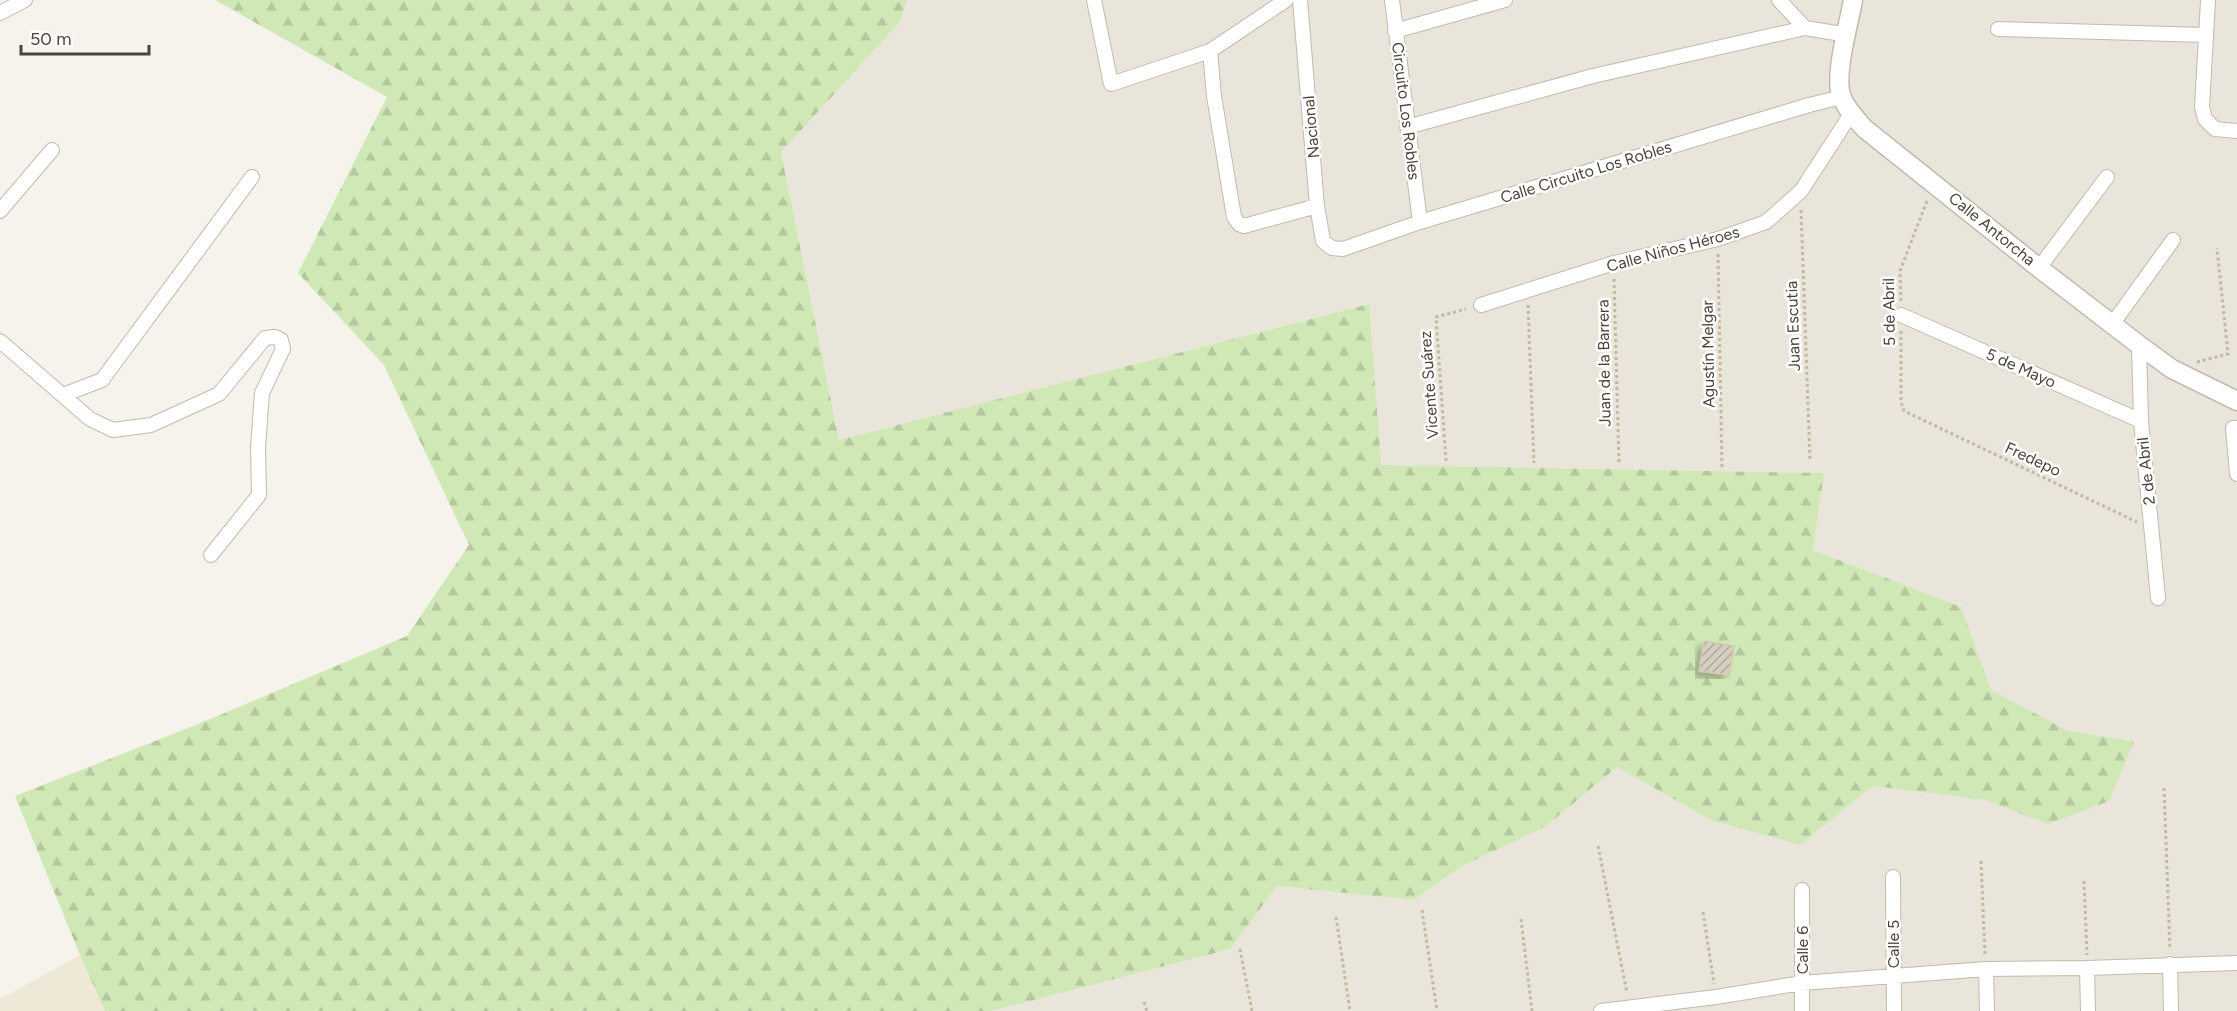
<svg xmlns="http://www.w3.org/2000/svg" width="2237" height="1011" font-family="Figtree,sans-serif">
<defs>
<pattern id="forest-firs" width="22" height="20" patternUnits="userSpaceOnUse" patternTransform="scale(1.5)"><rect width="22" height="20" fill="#cfe8b6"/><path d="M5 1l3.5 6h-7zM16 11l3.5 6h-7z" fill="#b3c89d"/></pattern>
<pattern id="building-hatch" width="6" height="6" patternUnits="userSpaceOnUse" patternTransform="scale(1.5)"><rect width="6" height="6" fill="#d7d0c1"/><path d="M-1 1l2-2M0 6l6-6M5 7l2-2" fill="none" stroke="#b0aa9e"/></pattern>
<filter id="shadow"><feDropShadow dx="-5.5" dy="5.5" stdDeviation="3" flood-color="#0004"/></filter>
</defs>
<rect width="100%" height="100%" fill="#f5f3ec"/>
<!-- residential -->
<path fill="#e9e5da" d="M907 0H2237V1011H992L1230 949 1277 886 1415 900 1462 866 1545 827 1617 767 1711 820 1800 845 1873 786 1985 800 2048 824 2134 741 2068 731 1991 690 1961 607 1813 550 1824 473 1380 465 1368 304 839 440 781 152 900 22Z"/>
<!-- education -->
<path fill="#eee9d6" d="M80 955 105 1011H0V999Z"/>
<!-- forest -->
<path fill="url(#forest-firs)" d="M215 0H907L900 22 781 152 839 440 1369 304 1381 465 1824 473 1813 550 1961 607 1991 690 2068 731 2134 741 2109 801 2048 824 1985 800 1873 786 1800 845 1711 820 1617 767 1545 827 1462 866 1414 900 1277 886 1230 949 992 1011H105L80 955 15 796 196 725 407 636 469 545 384 365 298 273 387 97Z"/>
<!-- building -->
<path fill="url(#building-hatch)" stroke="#d2c8b4" stroke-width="1.5" filter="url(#shadow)" d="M1704 641 1734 646 1729 675 1699 671Z"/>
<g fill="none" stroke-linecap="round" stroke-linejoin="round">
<!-- minor casing -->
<g stroke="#c1bbae" stroke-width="16">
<path id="minor" d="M1094 0 1111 84 1210 51 1286 0
M1300 0 1317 206 1323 241 1332 248 1343 249 1420 222 1809 105 1842 97
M1392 0 1420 222
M1779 0 1805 28
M2208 0 2202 107 2205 119 2215 129 2237 131
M0 13 25 0
M1998 29 2206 35
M1395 31 1505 0
M1210 51 1214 96 1234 217 1239 224 1244 226 1317 206
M1407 127 1593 76 1805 28 1848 35
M0 211 52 150
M2039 268 2107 177
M1481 305 1614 263 1718 239 1766 222 1801 191 1851 114
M1901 315 2141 421
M2113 323 2173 240
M0 341 90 419 113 430 151 425 219 394 265 338 275 337 281 340 283 349 262 393 258 447 259 495 211 555
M2139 345 2141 421 2158 598
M63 395 102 380 252 177
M2237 428H2233L2237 474
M1893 877 1894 1011
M2170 964 2171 1011
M2087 968 2088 1011
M1986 969 1987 1011
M1601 1011 1716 997 1802 983 1986 969 2087 968 2237 963
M1802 1011V890"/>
</g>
<!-- tertiary casing -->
<g stroke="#c1bbae" stroke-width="21">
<path id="tertiary" d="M1853 0C1849 24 1833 77 1842 98 1847 110 1856 119 1865 129L2039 268 2139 345 2172 369 2237 401"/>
</g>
<!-- path -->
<path stroke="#c3b8a0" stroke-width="3" stroke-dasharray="3 3" stroke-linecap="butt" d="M1801 210 1810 460
M1718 254 1722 468
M1614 279 1619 463
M1901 301 1900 271 1927 201
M1528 305 1534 463
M1901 331V402L1904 411 2137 522
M2197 362 2228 354 2217 248
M1446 461 1436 317 1466 309
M2164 788 2170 950
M1598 846 1627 993
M1981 861 1985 955
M2084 881 2087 955
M1422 910 1437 1011
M1703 912 1714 984
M1336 917 1350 1011
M1521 919 1532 1011
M1240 949 1252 1011
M1144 1002 1147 1011"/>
<!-- minor -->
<use href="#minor" stroke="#fff" stroke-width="14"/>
<!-- tertiary -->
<use href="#tertiary" stroke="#fff" stroke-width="18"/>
</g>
<g text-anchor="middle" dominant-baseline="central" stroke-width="5" stroke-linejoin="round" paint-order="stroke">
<!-- street labels -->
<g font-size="16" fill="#4a4439" stroke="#fff">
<text transform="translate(1406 111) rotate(83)">Circuito Los Robles</text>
<text transform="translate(1311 127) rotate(-95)">Nacional</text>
<text transform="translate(1586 172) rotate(-17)">Calle Circuito Los Robles</text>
<text transform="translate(1992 229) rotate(39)">Calle Antorcha</text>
<text transform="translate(1673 249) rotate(-15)">Calle Niños Héroes</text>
<text transform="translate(1889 312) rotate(-91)">5 de Abril</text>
<text transform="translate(1793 326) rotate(-92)">Juan Escutia</text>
<text transform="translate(1708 354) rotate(-91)">Agustín Melgar</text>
<text transform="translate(1604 363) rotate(-91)">Juan de la Barrera</text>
<text transform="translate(2021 368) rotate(24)">5 de Mayo</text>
<text transform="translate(1429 385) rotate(-94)">Vicente Suárez</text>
<text transform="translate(2033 459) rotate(25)">Fredepo</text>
<text transform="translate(2146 471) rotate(-96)">2 de Abril</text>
<text transform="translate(1893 944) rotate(-90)">Calle 5</text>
<text transform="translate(1802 950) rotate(-90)">Calle 6</text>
</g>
</g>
<!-- scale -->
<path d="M21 45v9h128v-9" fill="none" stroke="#4a4439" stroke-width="3"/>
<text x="30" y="45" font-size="18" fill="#4a4439" stroke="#ffffff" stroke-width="4.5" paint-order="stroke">50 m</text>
</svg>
